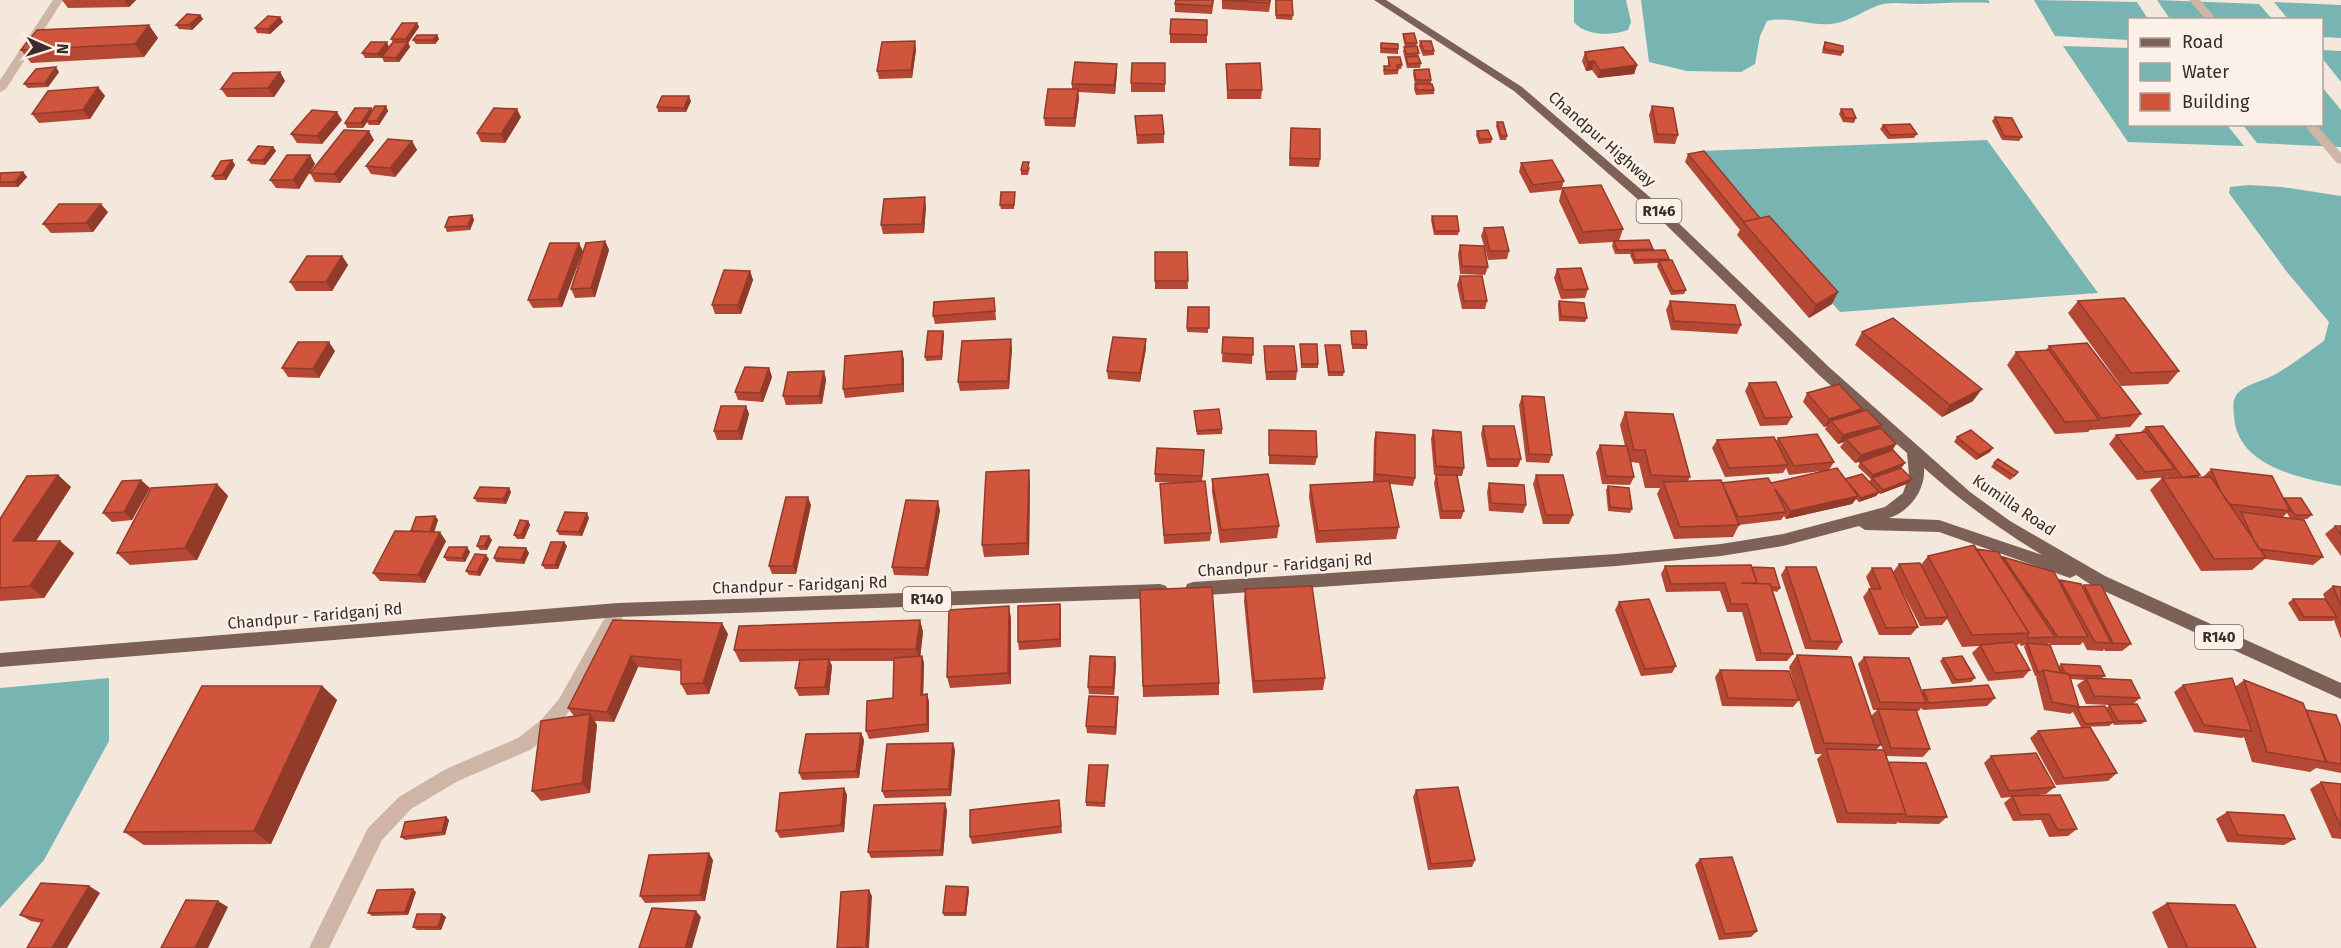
<svg xmlns="http://www.w3.org/2000/svg" width="2341" height="948" font-family="'Fira Sans',sans-serif">
<rect width="100%" height="100%" fill="#f4e7dc"/>
<!-- water -->
<path fill="#78b4b2" d="M1574 0H1626L1631 22 1628 30C1612 36 1585 36 1574 22Z
M1641 0H1988L1990 3C1966 2 1944 3 1920 4 1908 4 1895 2 1883 4 1864 9 1851 22 1831 24 1809 26 1790 16 1767 21L1760 36 1755 64 1741 72 1687 71 1649 62Z
M2034 0 2137 2 2148 19 2130 20 2129 40 2055 36Z
M2157 0 2259 4 2272 19H2170Z
M2274 2 2341 5V38L2322 37V20L2288 19Z
M2063 46 2129 48 2130 124 2227 125 2244 146 2128 142Z
M2322 50 2341 51V82L2322 58Z
M2322 87 2341 110V147L2257 143 2243 125 2322 124Z
M1987 140 2098 293 1840 312 1700 151Z
M2249 185 2282 187 2341 196V486C2301 478 2237 467 2234 416 2233 406 2232 398 2240 391 2250 383 2263 381 2274 375 2291 366 2308 352 2324 341L2329 322 2287 272 2229 193 2230 187Z
M109 678V741L44 860 0 908V688Z"/>
<g fill="none" stroke-linecap="round" stroke-linejoin="round">
<!-- minor -->
<path fill="#ceb5a6" fill-rule="evenodd" d="M53 0H63L6 89 0 92V80Z
M2189 0H2200L2217 20H2206Z
M2303 124H2316L2341 153V164L2337 163Z
M618 603 624 605 626 610 624 615 571 709 553 732 530 750 458 781 411 809 382 840 329 948H309L368 828 399 797 446 769 518 738 541 720 559 699 612 605Z"/>
<!-- major -->
<path fill="#7d6157" fill-rule="evenodd" d="M1374 0H1386L1522 87 1666 211 1830 368 1970 492 2010 521 2105 576 2341 683V699L2093 586 2076 575 2070 578 1939 532 1865 530 1859 526 1783 546 1721 556 1616 566 1193 596 1187 594 1185 589 1187 584 1193 582 1616 554 1721 544 1783 534 1885 507 1903 493 1909 475 1907 453 1820 376 1658 217 1514 91ZM1924 468C1961 501 1999 529 2042 555L1939 520 1889 518C1909 512 1926 490 1924 468Z
M1160 584 1166 586 1168 591 1166 596 1160 598 618 617 0 667V653L618 603Z"/>
</g>
<!-- wall -->
<path fill="#b44834" fill-rule="evenodd" d="M62 0H136L129 7 68 8Z
M1214 0 1212 14 1175 12V4Z
M1222 0H1271L1269 12 1222 9Z
M1275 0 1293 15 1292 20 1276 19Z
M200 15 203 19 192 30 179 29 176 25Z
M280 17 283 22 270 34 257 33 255 28Z
M1207 20V43H1170V34Z
M417 23 419 27 408 43 410 47 399 62H384L382 57 393 42 391 39Z
M1403 34 1417 43 1416 46 1419 53 1418 56 1421 63 1420 68H1407L1403 51 1405 47 1403 38Z
M437 35 439 39 435 44H416L413 40Z
M158 38 144 57 31 63 21 50Z
M915 41 916 50 912 78 879 79 877 71Z
M1420 41 1434 51V55L1423 56 1419 46Z
M1825 42 1843 52 1841 56 1822 53 1823 47Z
M1381 43 1398 49V54L1380 53Z
M389 47 381 58H365L362 53Z
M1585 52 1637 65 1634 74 1598 78 1592 70 1586 71 1582 61Z
M1388 57 1402 65 1401 69H1398V74L1384 75 1383 70 1384 66H1388Z
M1165 63V92H1131V83Z
M1226 64 1262 90 1261 99H1227Z
M1414 70 1431 80V84L1434 90V94L1416 95 1414 89 1415 84 1413 74Z
M59 72 48 87 28 88 24 84Z
M280 72 285 81 274 97H227L221 89Z
M1117 72 1115 94 1078 92 1079 98 1075 127 1045 126 1044 118 1072 89V84Z
M98 87 105 96 90 119 39 123 32 114Z
M691 101 686 112H658L657 107Z
M386 106 388 111 379 125H369L367 122 363 128H347L345 123 371 108 373 111Z
M1652 106 1678 135 1675 144 1654 143 1649 115Z
M1841 109 1856 118 1854 123 1843 122 1839 114Z
M1135 116 1164 134V143L1137 144Z
M521 117 505 143 481 142 477 133Z
M1995 117 2022 137 2019 141 2002 140 1992 121Z
M342 120 322 144 297 143 291 134Z
M1497 122 1507 136 1506 140H1500L1496 126Z
M1883 125 1917 134 1914 138 1888 139 1880 129Z
M1291 128 1320 159 1319 167 1289 166Z
M1477 131 1492 139 1491 143 1479 144 1476 135Z
M374 140 340 183 315 182 310 173Z
M412 141 417 150 395 177 371 174 366 166Z
M273 147 276 151 265 165 251 164 248 160Z
M1688 154 1832 304 1809 318 1737 235 1740 230 1685 162Z
M310 155 315 164 299 189 276 188 270 180Z
M232 160 235 165 226 180H215L212 176Z
M1521 163 1564 181 1561 190 1530 193 1519 172Z
M1030 167 1028 175H1021V170Z
M23 172 27 177 18 187H0V173Z
M1562 188 1623 229 1619 241 1653 249 1652 250 1669 259 1668 261 1686 290 1684 294 1671 295 1657 266 1658 263 1634 264 1630 255 1631 254H1615L1612 246 1613 242 1579 244 1559 201Z
M1015 192 1014 209H1001L1000 205Z
M926 206 924 233 883 234 881 225Z
M108 212 93 232 51 233 43 224Z
M472 215 474 220 470 230 447 232 445 227Z
M1432 216 1459 231 1458 235H1434L1431 220Z
M1484 228 1509 251 1507 259 1488 260 1485 247 1488 267 1485 275 1460 274 1458 254 1460 245 1484 246 1481 236Z
M605 241 609 250 595 297 575 298 571 289Z
M583 251 562 307 533 308 528 300Z
M1155 252H1187L1188 289H1155Z
M342 256 348 265 332 291H296L290 282Z
M1557 269 1588 289 1585 298 1561 299 1554 278Z
M750 271 753 280 741 314H715L712 305Z
M1460 276 1487 301 1485 309H1462L1457 285Z
M1559 301 1587 318 1585 322 1559 321 1558 305Z
M1670 301 1741 325 1737 334 1671 330 1666 310Z
M2078 301 2179 371 2168 384 2121 386 2068 313Z
M995 307 996 320 935 324 933 316Z
M1209 307 1208 333 1187 332V328Z
M943 331 944 335 942 360 926 361 925 357Z
M1351 331 1367 345V349H1352Z
M1862 332 1973 401 1942 417 1855 345Z
M1223 337 1253 338 1252 364 1222 362Z
M1146 339V348L1140 382 1108 379 1107 371Z
M1300 344 1318 364V368H1301Z
M1325 345 1344 372 1343 376H1328L1325 350Z
M1264 346 1297 371 1296 380H1266L1264 355Z
M2049 346 2141 414 2130 427 2090 430 2088 432 2055 434 2007 365 2016 352 2046 350Z
M1012 348 1009 389 960 391 958 382Z
M335 351 319 378 288 377 282 368Z
M902 351 904 360V392L845 398 843 389Z
M769 368 772 377 763 402 738 400 735 392Z
M824 371 826 380 822 404 786 405 783 396Z
M1749 383 1792 417 1787 425 1760 426 1745 391Z
M1807 393 1862 409 1860 412 1896 444 1892 451 1902 467 1897 469 1912 479 1909 483 1880 494 1879 493 1876 496 1859 502 1856 499 1852 504 1786 519 1784 516 1781 520 1739 525 1733 537 1674 539 1657 494 1660 488H1645L1639 463 1631 462 1634 477 1630 485 1602 484 1596 453 1600 445 1625 446 1620 425 1625 412 1690 477 1688 481 1722 483H1771L1822 471 1789 475 1786 468 1783 473 1725 477 1712 448 1717 440 1776 441 1778 438 1834 462 1829 470 1845 479 1869 482 1871 479 1858 467 1860 462 1872 458 1855 463 1840 447 1844 442 1838 444 1825 429 1827 426 1824 427 1803 402Z
M1522 396 1552 455 1549 463 1526 462 1519 405Z
M746 406 749 414 742 440H717L714 431Z
M1194 411 1222 429V434L1197 435Z
M1483 426 1521 459 1518 467H1487L1481 434Z
M2146 427 2200 475 2198 478H2202L2211 469 2283 499 2284 498 2312 515 2307 519H2298L2323 557 2313 565 2265 559 2252 570 2201 571 2150 490 2162 478H2169L2168 476 2167 477 2137 480 2109 444 2116 435 2140 433ZM2287 513 2290 518 2283 517Z
M1269 430 1317 457 1315 465 1269 464Z
M1433 430 1464 468 1462 476H1457L1464 511 1461 519H1440L1434 483 1436 475H1434L1431 439Z
M1376 432 1415 478 1413 486 1390 484 1399 527 1396 539 1316 543 1309 497 1310 485 1373 482 1374 440Z
M1957 437 1990 452 1976 460 1954 442Z
M1204 450 1202 482 1211 533 1210 541 1164 544 1160 484 1174 483 1155 482V474Z
M1994 463 2015 476 2010 480 1991 467Z
M58 475 71 487 36 541 74 553 44 598 0 601V519Z
M1536 475 1573 515 1569 524H1543L1533 484Z
M1212 479 1279 526 1277 538 1220 543 1212 492Z
M1030 483 1029 555 984 557 982 545Z
M1489 483 1526 505 1523 513 1489 511 1487 492Z
M217 484 228 496 197 560 130 565 117 553Z
M1608 486 1632 509 1630 513 1608 511 1606 490Z
M150 488 132 520 112 522 103 513Z
M509 488 511 492 506 504 477 502 474 498Z
M811 505 796 574H772L769 566Z
M940 510 928 576 894 575 892 567Z
M435 516 438 520 434 532 446 541 425 583 380 581 373 573 411 531Z
M589 518 582 536 559 535 557 531Z
M528 521 530 525 524 539H517L514 535Z
M2335 526H2341V556L2325 534Z
M489 536 492 540 487 550H480L477 546Z
M564 542 567 546 558 569H545L542 565Z
M467 547 470 552 465 562 447 561 444 557Z
M526 548 529 553 524 564 496 562 494 558Z
M1976 549 2002 558 2003 557 2059 581 2060 580 2082 586 2084 585 2131 644 2122 651H2105L2104 649 2103 651 2087 650 2083 642 2080 645H2050L2049 643 2047 645 2059 666 2061 664 2105 676 2102 678 2140 698 2133 704 2146 721 2141 724 2114 725 2113 723 2109 726 2081 727 2073 712 2070 714 2044 710 2036 677 2037 676H2035L2024 647 2025 645 2021 646 2019 643 2018 645H2016L2030 670 2023 678 1988 681 1972 653 1979 646 1962 647 1947 619 1942 625 1920 626 1894 575 1918 627 1911 635H1879L1863 597 1869 589H1871L1866 577 1872 568 1893 572 1899 564 1921 565 1928 556ZM2071 679 2084 680 2077 685 2086 704 2110 705 2106 708 2078 707Z
M489 559 480 576 469 575 466 571Z
M1665 566 1752 567 1780 588 1777 592 1773 591 1793 654 1787 661H1756L1742 612H1727L1720 591 1666 592 1661 574Z
M1786 567 1842 642 1837 650 1805 649 1781 575Z
M2333 586 2341 587V639L2334 620 2332 621H2299L2288 603 2293 599H2325L2323 594Z
M1245 589 1325 678 1323 690 1253 693 1244 601Z
M1140 590 1219 683V695L1143 697Z
M1619 602 1676 666 1672 673 1641 676 1615 610Z
M1061 612V647L1019 650 1018 642Z
M1011 618V684L950 688 947 677Z
M613 620 728 634 709 694 687 695 681 684V671L638 667 614 722 595 721 597 725 590 793 541 801 532 791 574 716 568 708Z
M920 620 923 632 920 656H922L924 663 923 694H927L929 702V732L869 739 866 731 893 698 894 661H830L832 666 829 695 799 696 795 688 800 661 740 662 734 650Z
M1797 655 1871 716 1877 710H1873L1858 664 1864 657 1922 692 1923 690 1995 698 1987 706 1923 710 1921 708 1919 711H1916L1930 749 1923 757 1886 756 1888 762 1947 817 1939 824 1899 823 1898 822 1896 824 1837 823 1817 759 1822 754H1815L1799 700 1793 707 1722 706 1715 677 1720 670 1794 684 1789 667ZM1881 745 1883 750H1876Z
M1943 658 1975 678 1971 682 1952 684 1940 661Z
M1116 664 1114 695 1089 694 1088 687Z
M2244 680 2341 727V773L2316 768 2310 772 2252 762 2244 737 2242 738 2194 732 2174 692 2183 685 2235 687Z
M322 686 337 700 271 844 144 845 124 832Z
M1118 697V704L1116 735 1087 733 1086 726Z
M2038 731 2117 773 2108 781 2056 785 2030 738Z
M861 733 864 740 859 778 802 780 799 773Z
M955 750 951 796 885 798 882 791Z
M1991 756 2055 787 2046 794 2029 796 2077 829 2068 836 2049 837 2041 820 2013 821 2004 803 2011 797 2001 798 1984 763Z
M1108 769 1105 807 1086 806V802Z
M2321 782 2341 784V839L2332 838 2310 789Z
M844 788 847 795 844 832 780 838 776 831Z
M1416 790 1475 860 1472 867 1428 870 1413 797Z
M1060 807 1062 833 972 844 970 837Z
M947 810 943 856 871 858 868 852Z
M2227 812 2295 839 2284 845 2227 842 2216 819Z
M446 817 449 820 445 835 405 840 401 837Z
M1700 859 1757 931 1751 937 1719 940 1695 865Z
M713 860 705 901 645 903 640 896Z
M89 886 100 893 42 923 31 921 20 915Z
M969 890 966 916H944L943 913Z
M416 892 408 915 372 916 368 913Z
M2167 903 2256 948H2168L2152 912Z
M442 914 446 917 441 930H417L413 927Z"/>
<!-- shaded-wall -->
<path fill="#923b2b" d="M124 0H136L129 7Z
M200 15 203 19 192 30 189 25Z
M280 17 283 22 270 34 268 29Z
M417 23 419 27 408 43 406 39Z
M149 25 158 38 144 57 135 44Z
M437 35 439 39 435 44 433 40Z
M915 41 916 50 912 78 911 70Z
M387 42 389 47 381 58 378 54Z
M408 42 410 47 399 62 396 58Z
M1594 61 1592 70 1586 71 1588 62Z
M1117 64V72L1115 94 1114 85Z
M1637 65 1634 74 1598 78 1600 70Z
M56 67 59 72 48 87 45 83Z
M280 72 285 81 274 97 268 88Z
M98 87 105 96 90 119 83 110Z
M1078 89 1079 98 1075 127 1074 118Z
M689 96 691 101 686 112 684 108Z
M386 106 388 111 379 125 377 121Z
M371 108 373 112 366 121 367 122 363 128 361 123Z
M517 109 521 117 505 143 501 134Z
M337 112 342 120 322 144 317 136Z
M369 131 374 140 340 183 334 174Z
M412 141 417 150 395 177 390 168Z
M273 147 276 151 265 165 263 160Z
M310 155 315 164 299 189 293 180Z
M232 160 235 165 226 180 222 175Z
M23 172 27 177 18 187 15 182Z
M925 197 926 206 924 233 922 224Z
M101 204 108 212 93 232 86 223Z
M472 215 474 220 470 230 468 226Z
M605 241 609 250 595 297 591 288Z
M579 243 583 251 562 307 558 299Z
M342 256 348 265 332 291 326 282Z
M750 271 753 280 741 314 738 305Z
M1838 292 1832 304 1809 318 1816 305Z
M943 331 944 335 942 360 941 356Z
M1011 339 1012 348 1009 389 1008 381Z
M1146 339V348L1140 382V373Z
M329 342 335 351 319 378 313 369Z
M902 351 904 360V392L902 384Z
M769 368 772 377 763 402 760 393Z
M824 371 826 380 822 404 819 396Z
M1982 389 1973 401 1942 417 1950 405Z
M746 406 749 414 742 440 738 431Z
M1862 409 1857 418 1831 421 1827 426 1824 427 1829 419Z
M1881 425 1875 433 1846 439 1844 442 1838 444 1843 435Z
M1896 444 1891 452 1855 463 1861 455Z
M1993 448 1990 452 1976 460 1979 455Z
M1905 463 1902 467 1872 479V478L1870 479 1873 475Z
M1029 470 1030 483 1029 555 1027 543Z
M58 475 71 487 28 553 13 541Z
M1912 479 1909 483 1880 494 1883 490Z
M141 480 150 488 132 520 124 512Z
M217 484 228 496 197 560 185 548Z
M509 488 511 492 506 504 503 499Z
M1879 492 1876 496 1859 502 1861 498Z
M1858 496 1852 504 1786 519 1791 511Z
M808 497 811 505 796 574 793 566Z
M938 501 940 510 928 576 926 568Z
M587 513 589 518 582 536 579 532Z
M435 516 438 520 433 536 430 532Z
M528 521 530 525 524 539 521 535Z
M440 532 446 541 425 583 418 575Z
M489 536 492 540 487 550 484 546Z
M60 541 74 553 44 598 30 586Z
M564 542 567 546 558 569 555 565Z
M467 547 470 552 465 562 462 558Z
M526 548 529 553 524 564 521 560Z
M486 555 489 559 480 576 477 572Z
M1060 604 1061 612V647L1060 639Z
M1009 606 1011 618V684L1008 673Z
M920 620 923 632 920 660 916 649Z
M722 623 728 634 709 694 703 683Z
M631 656 638 667 614 722 607 712Z
M922 656 924 663 923 702 921 695Z
M1115 657 1116 664 1114 695 1113 687Z
M829 659 832 666 829 695 825 687Z
M322 686 337 700 271 844 254 831Z
M927 694 929 702V732L927 724Z
M1118 697V704L1116 735 1115 727Z
M590 714 597 725 590 793 582 783Z
M861 733 864 740 859 778 856 771Z
M953 743 955 750 951 796 949 789Z
M844 788 847 795 844 832 841 825Z
M945 803 947 810 943 856 941 850Z
M446 817 449 820 445 835 442 832Z
M709 853 713 860 705 901 700 895Z
M89 886 100 893 67 948H52Z
M968 887 969 890 966 916 965 913Z
M413 889 416 892 408 915 405 912Z
M869 890 872 896 869 948H866Z
M218 901 228 907 208 948H195Z
M696 911 701 917 692 948H685Z
M442 914 446 917 441 930 438 927Z"/>
<!-- building -->
<path fill="#d1543d" stroke="#923b2b" stroke-width="1.5" d="M1176 0H1213L1212 6 1175 4Z
M1222 0H1270L1269 3Z
M1276 0H1292L1293 15H1276Z
M187 14 200 15 189 25H176Z
M268 16 280 17 268 29 255 28Z
M1171 19 1207 20V35L1170 34Z
M402 23H417L406 39H391Z
M149 25 135 44 21 50 37 30Z
M1414 33 1417 43H1406L1403 34Z
M417 35H437L433 40H413Z
M915 41 911 70 877 71 882 42Z
M1420 41H1431L1434 51H1424Z
M371 42H387L378 54 362 53Z
M393 42H408L396 58 382 57Z
M1825 42 1843 46V52L1824 49Z
M1381 43 1398 44V49L1381 48Z
M1417 46 1419 53 1406 54 1404 47Z
M1623 47 1637 65 1600 70 1594 61 1588 62 1585 52Z
M1418 56 1421 63 1408 64 1406 57Z
M1388 57H1400L1402 65H1397L1398 70H1385L1384 66H1390Z
M1075 62 1117 64 1114 85 1072 84Z
M1132 63H1165V84L1131 83Z
M1260 63 1262 90H1228L1226 64Z
M56 67 45 83 24 84 36 69Z
M1429 69 1431 80H1416L1414 70Z
M280 72 268 88 221 89 233 73Z
M1415 84H1432L1434 90H1417Z
M98 87 83 110 32 114 48 91Z
M1048 89H1078L1074 118H1044Z
M662 96H689L684 108 657 107Z
M375 106H386L377 121H366Z
M1652 106 1673 108 1678 135 1657 134Z
M355 108H371L361 123H345Z
M494 108 517 109 501 134 477 133Z
M1841 109H1852L1856 118H1845Z
M312 110 337 112 317 136 291 134Z
M1162 115 1164 134 1137 135 1135 116Z
M1995 117 2012 118 2022 137 2004 136Z
M1497 122H1503L1507 136H1501Z
M1910 124 1917 134 1890 135 1883 125Z
M1291 128 1320 129V159L1290 158Z
M344 130 369 131 334 174 310 173Z
M1488 130 1492 139H1480L1477 131Z
M388 139 412 141 390 168 366 166Z
M258 146 273 147 263 160H248Z
M1704 151 1760 218 1744 222 1688 154Z
M287 155H310L293 180H270Z
M232 160 222 175 212 176 221 161Z
M1552 160 1564 181 1533 185 1521 163Z
M1023 162H1029L1027 171 1021 170Z
M23 172 15 182H0V173Z
M1601 185 1623 229 1583 232 1562 188Z
M1001 192H1015L1014 205H1000Z
M925 197 922 224 881 225 884 199Z
M59 204H101L86 223 43 224Z
M472 215 468 226 445 227 449 217Z
M1432 216H1457L1459 231H1435Z
M1769 216 1838 292 1816 305 1743 222Z
M1503 227 1509 251H1490L1484 228Z
M1649 240 1653 249 1617 250 1614 241Z
M605 241 591 288 571 289 586 243Z
M550 243H579L558 299 528 300Z
M1460 245 1484 246 1488 267 1462 266Z
M1665 250 1669 259 1635 260 1632 251Z
M1155 252H1187L1188 281H1155Z
M307 256H342L326 282H290Z
M1672 260 1686 290 1673 291 1659 261Z
M1581 268 1588 289 1563 290 1557 269Z
M724 270 750 271 738 305H712Z
M1460 276H1482L1487 301H1464Z
M994 298 995 311 933 316 934 302Z
M2124 298 2179 371 2131 373 2078 301Z
M1559 301 1584 303 1587 318 1561 316Z
M1670 301 1735 305 1741 325 1674 321Z
M1188 307H1209V328H1187Z
M1893 318 1982 389 1950 405 1862 332Z
M928 331H943L941 356 925 357Z
M1351 331H1366L1367 345 1352 344Z
M1113 337 1146 339 1140 373 1107 371Z
M1223 337 1253 338V355L1222 353Z
M1011 339 1008 381 958 382 962 341Z
M298 342H329L313 369 282 368Z
M2087 343 2141 414 2101 418 2049 346Z
M1300 344H1317L1318 364H1302Z
M1325 345H1340L1344 372H1329Z
M1264 346H1294L1297 371 1266 372Z
M2049 350 2099 420 2065 422 2016 352Z
M902 351V384L843 389 845 356Z
M745 367 769 368 760 393 735 392Z
M824 371 819 396H783L788 372Z
M1776 382 1792 417 1765 418 1749 383Z
M1839 384 1862 409 1829 419 1807 393Z
M1522 396 1544 397 1552 455 1529 454Z
M721 406H746L738 431H714Z
M1219 409 1222 429 1197 431 1194 411Z
M1867 410 1881 425 1843 435 1831 421Z
M1625 412 1673 414 1690 477 1651 475 1645 450H1634Z
M1483 426H1514L1521 459H1489Z
M2163 426 2200 475 2182 477 2146 427Z
M1881 428 1896 444 1861 455 1846 439Z
M1269 430 1316 431 1317 457 1269 455Z
M1433 430 1461 432 1464 468 1436 466Z
M1971 430 1993 448 1979 455 1957 437Z
M1376 432 1415 435V478L1375 474Z
M2146 432 2175 469 2145 472 2116 435Z
M1817 434 1834 462 1794 466 1778 438Z
M1774 437 1788 465 1729 468 1717 440Z
M1600 445 1627 446 1634 477 1606 476Z
M1157 448 1204 450 1202 476 1155 474Z
M1893 450 1905 463 1873 475 1860 462Z
M1998 459 2018 472 2014 476 1994 463Z
M1837 468 1858 496 1791 511 1775 489 1786 512 1738 517 1722 483 1768 478 1771 483Z
M1901 468 1912 479 1883 490 1872 478Z
M2211 469 2272 476 2290 511 2229 504 2221 492Z
M1029 470 1027 543 982 545 986 472Z
M1268 474 1279 526 1221 530 1212 479Z
M1862 474 1879 492 1861 498 1845 479Z
M58 475 13 541H60L30 586 0 588V519L27 476Z
M1436 475H1457L1464 511H1442Z
M1536 475H1563L1573 515H1546Z
M2211 477 2266 558 2214 559 2162 478Z
M141 480 124 512 103 513 122 481Z
M1721 480 1739 525 1680 527 1663 482Z
M1205 481 1211 533 1164 535 1160 484Z
M1389 481 1399 527 1318 531 1310 485Z
M1489 483 1524 485 1526 505 1491 503Z
M217 484 185 548 117 553 151 488Z
M1608 486 1629 488 1632 509 1610 507Z
M480 487 509 488 503 499 474 498Z
M786 497H808L793 566H769Z
M2284 498H2301L2312 515H2295Z
M906 500 938 501 926 568 892 567Z
M565 512 587 513 579 532 557 531Z
M2241 512 2304 520 2323 557 2259 549 2254 541Z
M435 516 430 532 411 531 416 517Z
M520 520 528 521 521 535H514Z
M2335 526H2341V535Z
M395 531 440 532 418 575 373 573Z
M481 536H489L484 546H477Z
M551 542H564L555 565H542Z
M1974 545 2029 633 1972 635 1928 556Z
M449 547H467L462 558 444 557Z
M499 547 526 548 521 560 494 558Z
M1976 549 1998 552 2055 637 2028 638 2027 636 2029 633Z
M475 554 486 555 477 572 466 571Z
M2003 557 2054 572 2088 637H2058Z
M1920 563 1948 617 1926 618 1899 564Z
M1751 565 1757 583H1741L1770 584 1793 654 1761 653 1747 604H1731L1725 583 1671 584 1665 566Z
M1752 567 1774 568 1780 588 1771 587 1770 584H1757V583Z
M1786 567H1816L1842 642 1811 641Z
M1872 568H1891L1918 627 1886 628 1869 589H1881Z
M2060 580 2081 584 2111 643 2095 642Z
M2084 585H2101L2131 644 2113 643Z
M1312 586 1325 678 1254 681 1245 589Z
M2333 586 2341 587V606Z
M1212 587 1219 683 1143 686 1140 590Z
M1649 599 1676 666 1645 669 1619 602Z
M2293 599H2325L2337 617H2304Z
M1060 604V639L1018 642V606Z
M1009 606 1008 673 947 677 949 610Z
M613 620 722 623 703 683 681 684V660L631 656 607 712 568 708Z
M920 620 916 649 734 650 739 626Z
M2014 642 2030 670 1995 673 1980 645Z
M2027 643 2050 645 2061 673 2043 670 2041 672H2038Z
M1797 655 1851 657 1881 745 1824 743Z
M922 656 921 695 927 694V724L866 731 867 701 893 698 894 658Z
M1090 656 1115 657 1113 687H1088Z
M1962 656 1975 678 1956 680 1943 658Z
M1864 657 1909 658 1926 703 1880 702Z
M829 659 825 687 795 688 800 660Z
M2061 664 2100 666 2105 676 2070 675 2069 674 2065 673Z
M1720 670 1789 671 1799 700 1728 698Z
M2043 670 2069 674 2079 707 2052 702Z
M2086 678 2131 680 2140 698 2094 696Z
M2232 678 2252 731 2204 725 2183 685Z
M2244 680 2303 703 2326 762 2267 752Z
M1988 685 1995 698 1929 703 1923 690Z
M202 686H322L254 831 124 832Z
M1089 696 1118 697 1115 727 1086 726Z
M2137 704 2146 721H2118L2109 705Z
M2105 706 2114 722 2085 724 2077 707Z
M1878 709 1916 710 1930 749 1891 748Z
M2306 710 2336 715 2341 727V764L2327 762Z
M590 714 582 783 532 791 541 721Z
M2090 727 2117 773 2064 778 2038 731Z
M861 733 856 771 799 773 806 734Z
M953 743 949 789 882 791 887 744Z
M1826 749 1884 750 1906 814 1847 813Z
M2036 753 2055 787 2009 791 1991 756Z
M1888 762 1926 763 1947 817 1906 816 1905 814H1906Z
M1089 765H1108L1104 803 1086 802Z
M2321 782 2341 784V827Z
M1458 787 1475 860 1431 864 1416 790Z
M844 788 841 825 776 831 780 793Z
M2060 795 2077 829 2058 830 2049 814 2021 815 2012 796Z
M1059 800 1061 826 970 837V810Z
M945 803 941 850 868 852 874 805Z
M2227 812 2284 815 2295 839 2238 835Z
M446 817 442 832 401 837 405 822Z
M709 853 700 895 640 896 649 855Z
M1732 857 1757 931 1725 934 1700 859Z
M41 883 89 886 52 948H27L43 920 20 915Z
M946 886 968 887 965 913H943Z
M413 889 405 912 368 913 377 890Z
M869 890 866 947 837 948 841 892Z
M186 900 218 901 195 948H161Z
M2167 903 2235 905 2256 948H2188Z
M652 908 696 911 685 948H639Z
M417 914H442L438 927H413Z"/>
<g text-anchor="middle" dominant-baseline="central" stroke-width="4.5" stroke-linejoin="round" paint-order="stroke">
<!-- shield labels -->
<g fill="#fbf1e9" stroke="#746762" stroke-width="1.5">
<rect x="1636.5" y="199" width="45" height="24" rx="4.5"/>
<rect x="903" y="587" width="48" height="24" rx="4.5"/>
<rect x="2195" y="625" width="48" height="24" rx="4.5"/>
</g>
<g font-size="15" font-weight="bold" fill="#3a2c28">
<text x="1659" y="211">R146</text>
<text x="927" y="599">R140</text>
<text x="2219" y="637">R140</text>
</g>
<!-- street labels -->
<g font-size="16" fill="#3a2c28" stroke="#fbf1e9">
<text transform="translate(1602 139) rotate(41)">Chandpur Highway</text>
<text transform="translate(2014 505) rotate(34)">Kumilla Road</text>
<text transform="translate(1285 565) rotate(-4)">Chandpur - Faridganj Rd</text>
<text transform="translate(800 585) rotate(-2)">Chandpur - Faridganj Rd</text>
<text transform="translate(315 616) rotate(-5)">Chandpur - Faridganj Rd</text>
</g>
</g>
<!-- legend -->
<rect x="2128" y="18" width="195" height="108" fill="#fbf1e9" stroke="#aea29c" stroke-width="1.5"/>
<rect x="2140" y="38" width="30" height="9" fill="#7d6157" stroke="#aea29c" stroke-width="1.5"/>
<text x="2182" y="48" font-size="18" fill="#3a2c28">Road</text>
<rect x="2140" y="63" width="30" height="18" fill="#78b4b2" stroke="#aea29c" stroke-width="1.5"/>
<text x="2182" y="78" font-size="18" fill="#3a2c28">Water</text>
<rect x="2140" y="93" width="30" height="18" fill="#d1543d" stroke="#aea29c" stroke-width="1.5"/>
<text x="2182" y="108" font-size="18" fill="#3a2c28">Building</text>
<!-- north arrow -->
<g transform="translate(48 48) rotate(93)" stroke="#fbf1e9" stroke-width="4.5" paint-order="stroke">
<path d="M0-4.5L10 22L0 15L-10 22Z" fill="#3a2c28"/>
<text y="-9" font-size="16" font-weight="bold" text-anchor="middle" fill="#3a2c28">N</text>
</g>
</svg>
